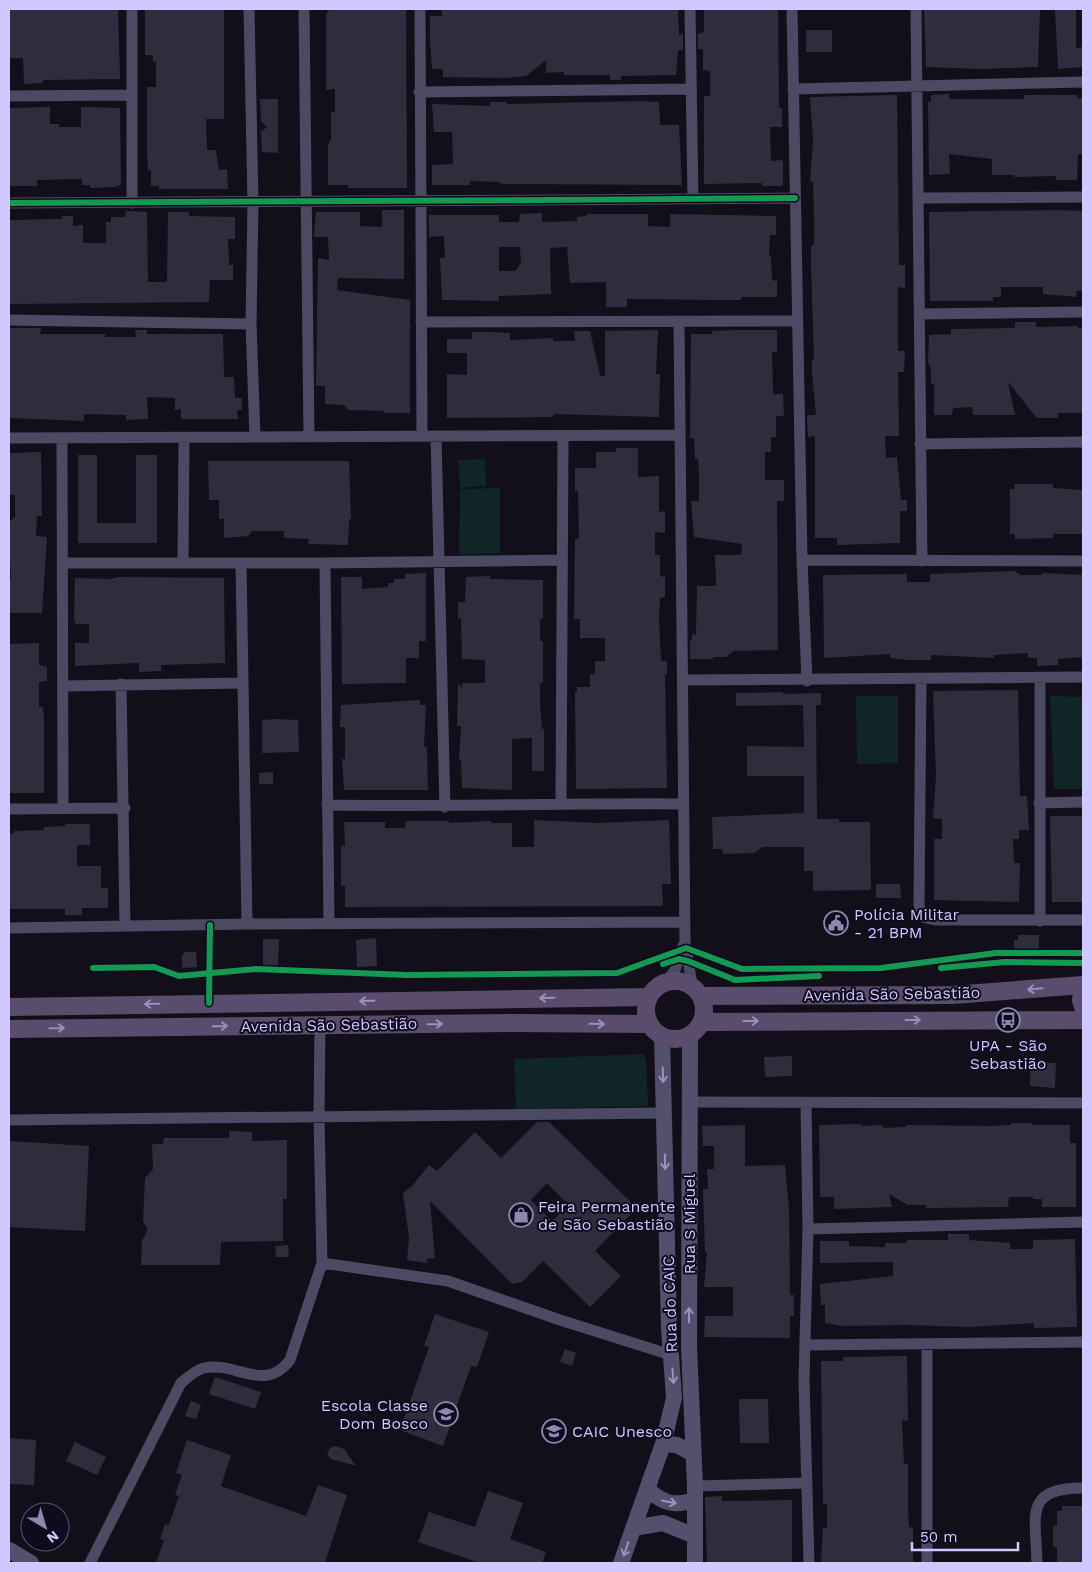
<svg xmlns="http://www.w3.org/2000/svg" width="1092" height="1572" font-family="'Work Sans',sans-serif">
<rect width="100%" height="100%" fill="#120f1a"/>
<!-- green -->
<path fill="#0f2526" d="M485 459 486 486 460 488 458 460Z
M500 488V553L459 554 460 489Z
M856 696H898V763L857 764Z
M1050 696 1083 697V789H1054Z
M643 1054 646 1061 648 1106 516 1109 514 1059Z"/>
<!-- building -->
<path fill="#302c3d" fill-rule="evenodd" d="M9 9H118L120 79 43 80V83L24 84 23 58H9Z
M145 9H224V119H206L207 150H216L219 170 227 169 228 189H159V186H151V170H148L147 151V87H156V62H153V55H145Z
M330 9H406L407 188H348V185H328V145L331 139V112H335V89L326 90V15Z
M442 9H678L679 35 683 34V50H678L676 75 621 76V80H610V75H564V72L546 73V60L526 76 504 78 443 77V69H432L430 41V16H442Z
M704 9H778L779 108H782V127H770L771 161 783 160V186H762V183L704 184V96H710V71L703 70V49H698V34L704 32Z
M1040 9 1038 67 981 69 926 67 924 10Z
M1076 9V48L1083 47V67L1058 69 1055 10Z
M806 30H832V52H806Z
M949 94V99H1024V95H1077V98H1083V154H1078L1077 180H1056V176L1014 177V175H992V159L949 154 950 174 929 175 928 102H931V95Z
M897 95 899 265H905V288L898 287V351H905L904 372H898L899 436H885L886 458 897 457 901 500H907V511H900V543L837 545V538H815V436L808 437 807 415H816L812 373V360H814L811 266V245H814V216L813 182H810L813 140 810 97Z
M260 99H278V153L262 152 261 132 267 127 261 121Z
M640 101 659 102 660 125H679L682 185 500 184V182L470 181V185H432V165L453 164 452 132H434L432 104 490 106V102H506L507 104Z
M50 107V124H59V127H81V107L120 108 121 185 116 186V187L90 188V185H82V179L37 180V186H9V108Z
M382 210H404V279L338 278 337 290 410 300V413H382L386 411 348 410 344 405 325 404V386H316L318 258 329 260 328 237H314L316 212H360V226L382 227Z
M1057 210 1083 211V291H1076L1077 297 1043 294V287H1001V297H993V301H930L929 212Z
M126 211 147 212 148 282H167L168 212H189V216L235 217V239H228L229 265H233V280H210L209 302 9 304V220L62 219V216H73V226L83 225V243H106V222H111V217H125Z
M542 213V222L577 221V217L587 216V214H648V226L670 227V214L776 216V235H770L769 256H771L772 280 777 281V297H741V300H721L627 299V307H606V282L570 283 567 247 550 248 551 294 499 296V301L442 300 440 258H445L444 236 429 237V215H499V222H519L520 214ZM499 247H520L521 263 515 271H499Z
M1015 322H1036V327L1078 326V328H1083V413H1058V418H1037L1008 382 1015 415H973L972 407 953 408 952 415H934V384H931V370L928 362 929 335 951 334V329L1015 328Z
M9 328H41L40 334H105V337H136L135 330H147V334H223L224 377H234L235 398H242V410H237L238 419H181V409L175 410V398L147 397 148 419 126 420V415L84 414V421L9 418Z
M658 330 656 374H660L659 417 554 414 553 417 447 418V374L467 375V353H447V339H472V332H488L510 333V340L553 338V341H575L574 331H590L600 376H605V331Z
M733 330H777V352H772L773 394H783L784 416H776V437H771V452H765V480H784V501H777L778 650 734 651 726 657H713V659H690V640H692V634L696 635 697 586H716L715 555H741L742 544 694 537 691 501H699V474L698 459H695L694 438H690L691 334H712V331Z
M617 448H638V477L659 476V512L665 511V533L655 532V555H660V576L665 577V597L660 598 659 619 661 661H667V674H665L667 788 576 789 575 692H577V687H590V674H595V661H605V638H580V619H574L575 539H579L578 491H575V468H596V452H615Z
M41 452 42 516H37L36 536 47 537 42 613H9V579H11L9 541 10 521 15 517V495H9V453Z
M78 455H97V523H136V455H157V543H78Z
M208 461H349L351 519H349L348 545 308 544 309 539 284 538V531H252L248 536 224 538V519H219V500H209Z
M1014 484H1053V488L1083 490V534H1053V538L1015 539V534H1010V489H1015Z
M1015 571 1020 575H1042V573L1083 575V657L1058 659V665L1037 666V658H1028V653L994 655V658L931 655V660H909L890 658V654L824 658 823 575 907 574V582H930V574Z
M426 573V641H419V658H406V683L342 684 341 577H362V589L388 587V583H394V579H405V574Z
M490 576V579L543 580V619H540V641H543V683H540V704L542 729H544V771H532V738L512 739V790L462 788 461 760H459L461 726H457L458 683 462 688V683H485V660L462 659 461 618 458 619V602H465L466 577Z
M118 577 224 578 225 663 161 665V671L139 672V663L75 666V643H89V624H76L74 621 75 578 111 579Z
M39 643V665L47 667V681L39 682V707H43L44 720V793H9V644Z
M1018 690 1020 796H1027L1029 830H1019V839H1013L1014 863H1020L1019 902 934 900V839H942V819L933 818 936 776 933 691Z
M783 692V694L821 693V705H816L817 819H839V822H870L871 890 813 891V871H804V847H763L754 853 723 854 722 849H713L712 817 804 813V776H747V746L804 747 803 705 736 706V693Z
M420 700V705H426L424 747H427L428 790H344L342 759H345V727H340L341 705Z
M275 719 298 720 299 752 262 753V720Z
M273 772V784H259V773Z
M1050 816H1083V902H1052Z
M534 820 598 823 669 820 671 884H662L663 906 345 907V886H341V846H345L344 822H385V828H405L406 821H449V823L491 821V823H512V847H534Z
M65 824H90V845H77V866H101V888H108V908H82V915H65V909H9V834L14 833V831L44 830V827L65 826Z
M876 884H900L901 898H876Z
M1018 935H1039V951H1014V940H1018Z
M376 938 377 966 357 967 356 940Z
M263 939H279L278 965H263Z
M184 952H196L197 967 182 968V955H184Z
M792 1056V1076L765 1077 764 1057Z
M1030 1062 1056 1063 1055 1088 1030 1086Z
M537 1122H549L637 1208 595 1251 621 1276 590 1307 543 1261 522 1282 512 1284 430 1201 435 1258 427 1259V1263L407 1260 409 1238 403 1193 412 1186 429 1165 437 1171 475 1132 501 1158ZM547 1183 569 1205 552 1221 531 1200Z
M1011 1123H1032V1125H1070V1143H1076V1207H1042V1199H1033V1197H1009L1008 1207 926 1208V1205H908L889 1194 892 1207 834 1209V1197H820L819 1125 861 1124 862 1126 883 1125V1128L906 1127V1125L990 1126 1011 1125Z
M745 1125V1166L785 1165 789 1209 790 1295H794V1316H790V1338L704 1337 705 1316H733V1287H704L707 1252H705L703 1189H708L707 1169H714V1146H703L702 1126Z
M229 1131 252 1132V1141L287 1140V1199H283V1241L221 1242 220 1265H141L142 1241 148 1229 143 1221 145 1178 153 1169 152 1144H163L164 1138H229Z
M9 1141 89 1146 85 1231 9 1227Z
M948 1234H969V1240L1010 1243V1249H1033V1240L1075 1239 1077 1327 1034 1328V1323L970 1327 907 1325 842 1326 825 1323V1305H821L820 1284 893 1276V1262L820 1263V1241H849V1246L885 1247V1243H907V1240H948Z
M288 1245 289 1257H276L275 1246Z
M435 1314 489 1332 477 1367 471 1366 443 1446 400 1430 429 1347 424 1346Z
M565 1349 576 1353 572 1366 560 1362Z
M907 1356 908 1421 902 1420 904 1464H908V1506L909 1527 913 1528V1563H821L823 1528H827V1504H823L821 1361H843V1357Z
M215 1377 261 1392 255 1409 209 1394Z
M739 1399H768L769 1443H740Z
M191 1401 201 1405 196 1419 185 1416Z
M9 1438 36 1440 34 1485 9 1484Z
M187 1440 231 1455 221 1486 306 1516 318 1485 347 1495 325 1563H156L164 1540 160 1539 165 1524 169 1525 179 1496 175 1495 182 1475 176 1473Z
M75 1442 106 1457 97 1475 66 1461Z
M336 1446 344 1449 356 1466 331 1459 327 1454 330 1448Z
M488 1491 523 1503 510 1539 546 1552 542 1563H480L418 1542 429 1512 475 1527Z
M722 1496V1501L792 1500V1563H707L705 1497Z
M1062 1506H1083V1563H1057V1547H1053V1526H1057V1511H1062Z"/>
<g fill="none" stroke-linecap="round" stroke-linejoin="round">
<!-- street -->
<path stroke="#4c4a63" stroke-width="11" d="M132 9V203
M249 9 253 202 251 324 255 437
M304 9 309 437
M420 9 422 436
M690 9 693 199
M792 9 802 560 807 681
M916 9 922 561
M793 89 1083 82
M419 92 691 89
M9 96 132 95
M918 198 1083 197
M9 203C271 203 533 200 795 198
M919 314 1083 312
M9 320 251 324
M421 322 797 321
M679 322 685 942 692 985
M436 436 445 807
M9 438 680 435
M62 438 63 808
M920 444 1083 442
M802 560 1083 561
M183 562 184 439
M63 563H325L562 560
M241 563 247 924
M325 563 329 923
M683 680 1083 677
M921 680 919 905 922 917 935 920H1083
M121 684 125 926
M64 686 242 683
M561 803 563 437
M1039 803 1083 802
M327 805C446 807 565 803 684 804
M9 809 125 808
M1040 921V679
M9 928 247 924 685 922
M667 981 675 970 683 946
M689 1102 1083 1103
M806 1104 808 1229 804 1380 809 1563
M9 1120 664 1113
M808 1229 1083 1222
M322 1263 448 1281 560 1320 671 1355
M805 1345 1083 1342
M695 1486 806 1483
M90 1563 181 1383C187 1378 195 1370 204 1368 237 1361 264 1394 290 1360L322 1263 319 1117 320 1025
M927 1563V1344
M1037 1563C1036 1516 1023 1488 1083 1488"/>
<!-- secondary -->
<path stroke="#53506e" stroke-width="16" d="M690 1035 689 1347 695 1486V1563
M663 1444 677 1445 693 1454
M647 1489C663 1503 674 1507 694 1500
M633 1528 663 1523 695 1536
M9 1550 31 1563
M621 1563 663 1444 674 1398 669 1328 662 1036"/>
<!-- primary -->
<path stroke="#594c6d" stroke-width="18" d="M646 1010a29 29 0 1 1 58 0a29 29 0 1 1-58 0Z
M1083 989 1081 1000 1083 1007
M701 996 952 995 1083 985
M9 1007 648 997
M702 1022 1083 1020
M9 1029 511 1023 649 1024"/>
<!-- cycleway casing -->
<g stroke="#0f0b1e" stroke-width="9">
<path id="cycleway" d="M9 203C271 203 533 200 795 198
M663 964 679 959 688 961 735 980 819 976
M93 968 154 967 179 976 256 969 407 975 617 973 686 948 742 969 881 968 996 953H1083
M941 968 1005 962 1083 963
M209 1003 210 925"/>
</g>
<!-- cycleway -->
<use href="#cycleway" stroke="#139951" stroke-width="6"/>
</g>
<!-- one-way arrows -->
<defs><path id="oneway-shaft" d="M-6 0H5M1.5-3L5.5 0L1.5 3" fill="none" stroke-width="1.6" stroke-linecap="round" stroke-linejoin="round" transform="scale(1.25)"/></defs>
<g stroke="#9a90bd">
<use href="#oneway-shaft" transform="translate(1035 989) rotate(175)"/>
<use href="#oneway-shaft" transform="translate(547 998) rotate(179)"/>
<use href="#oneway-shaft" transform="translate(367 1001) rotate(179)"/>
<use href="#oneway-shaft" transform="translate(152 1004) rotate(179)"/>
<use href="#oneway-shaft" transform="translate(913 1020)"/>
<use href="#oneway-shaft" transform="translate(751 1021)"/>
<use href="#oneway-shaft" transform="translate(435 1024) rotate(-1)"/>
<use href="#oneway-shaft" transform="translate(597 1024) rotate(1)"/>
<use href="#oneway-shaft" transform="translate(220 1026) rotate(-1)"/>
<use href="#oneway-shaft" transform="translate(57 1028) rotate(-1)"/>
</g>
<g stroke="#9892be">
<use href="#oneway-shaft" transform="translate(663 1075) rotate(88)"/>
<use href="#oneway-shaft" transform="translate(665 1162) rotate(89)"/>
<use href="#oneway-shaft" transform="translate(689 1315) rotate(-90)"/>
<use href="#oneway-shaft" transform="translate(673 1376) rotate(86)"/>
<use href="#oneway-shaft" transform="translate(669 1502) rotate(12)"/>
<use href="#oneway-shaft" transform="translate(626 1549) rotate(109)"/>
</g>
<!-- icons -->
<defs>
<g id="civic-ring" transform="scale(1.25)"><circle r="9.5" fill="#0f0b1e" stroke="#8e87af" stroke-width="1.5"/><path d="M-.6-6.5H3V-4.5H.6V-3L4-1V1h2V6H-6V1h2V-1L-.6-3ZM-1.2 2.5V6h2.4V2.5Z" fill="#8e87af"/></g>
<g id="bus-ring" transform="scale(1.25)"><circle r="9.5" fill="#0f0b1e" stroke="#8e87af" stroke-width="1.5"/><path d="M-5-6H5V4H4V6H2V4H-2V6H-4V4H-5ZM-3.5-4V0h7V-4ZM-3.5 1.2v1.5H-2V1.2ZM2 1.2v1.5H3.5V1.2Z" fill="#8e87af"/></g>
<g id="shop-ring" transform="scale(1.25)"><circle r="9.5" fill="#0f0b1e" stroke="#8e87af" stroke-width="1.5"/><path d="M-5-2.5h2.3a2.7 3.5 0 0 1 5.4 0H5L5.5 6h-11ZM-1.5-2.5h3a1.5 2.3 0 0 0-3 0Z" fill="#8e87af"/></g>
<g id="school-ring" transform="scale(1.25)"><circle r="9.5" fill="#0f0b1e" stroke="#8e87af" stroke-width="1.5"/><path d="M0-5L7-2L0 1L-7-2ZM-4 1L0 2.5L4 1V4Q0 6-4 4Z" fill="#8e87af"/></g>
</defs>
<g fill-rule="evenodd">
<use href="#civic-ring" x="836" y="923"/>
<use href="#bus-ring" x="1008" y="1020"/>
<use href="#shop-ring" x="521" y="1215"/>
<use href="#school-ring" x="446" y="1414"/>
<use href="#school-ring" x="554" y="1431"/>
</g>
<g text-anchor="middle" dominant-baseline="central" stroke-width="4" stroke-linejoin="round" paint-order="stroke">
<!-- poi labels -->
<g font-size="16" fill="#d0c8ff" stroke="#0f0b1e" text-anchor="start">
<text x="854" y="914">Polícia Militar<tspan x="854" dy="18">- 21 BPM</tspan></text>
<text x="1008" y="1045" text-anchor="middle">UPA - São<tspan x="1008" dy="18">Sebastião</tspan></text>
<text x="538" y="1206">Feira Permanente<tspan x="538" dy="18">de São Sebastião</tspan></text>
<text x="428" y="1405" text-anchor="end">Escola Classe<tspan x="428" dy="18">Dom Bosco</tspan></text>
<text x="572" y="1431">CAIC Unesco</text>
</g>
<!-- street labels -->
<g font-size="16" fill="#d0c8ff" stroke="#0f0b1e">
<text transform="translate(892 994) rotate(-1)">Avenida São Sebastião</text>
<text transform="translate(329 1025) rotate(-1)">Avenida São Sebastião</text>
<text transform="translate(689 1224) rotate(-90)">Rua S Miguel</text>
<text transform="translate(670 1304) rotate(-92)">Rua do CAIC</text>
</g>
</g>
<!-- border -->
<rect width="1092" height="1572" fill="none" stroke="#d0c8ff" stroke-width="20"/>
<!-- north arrow -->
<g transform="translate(45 1527) rotate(142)"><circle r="24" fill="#0f0b1e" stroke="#5c5778"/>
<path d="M0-4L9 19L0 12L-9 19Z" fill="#8e87af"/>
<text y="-8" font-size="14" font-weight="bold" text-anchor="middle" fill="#d0c8ff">N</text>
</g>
<!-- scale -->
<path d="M912 1542v8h106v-8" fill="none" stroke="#d0c8ff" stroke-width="2.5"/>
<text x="920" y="1542" font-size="15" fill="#d0c8ff" stroke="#0f0b1e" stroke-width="4" paint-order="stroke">50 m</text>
</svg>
